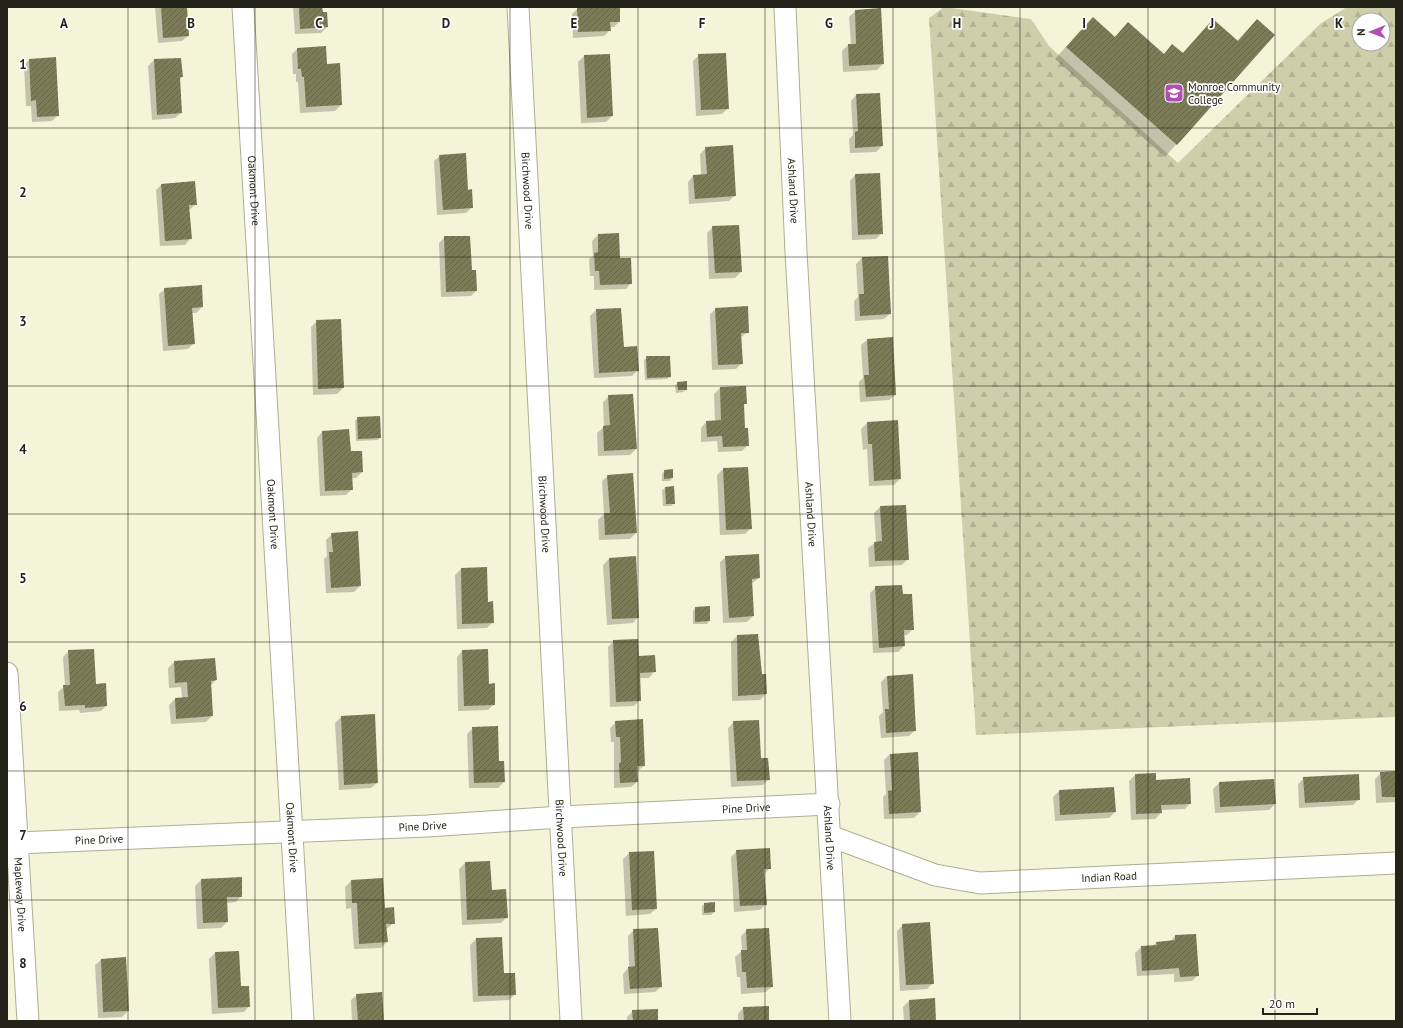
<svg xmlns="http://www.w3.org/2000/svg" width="1403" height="1028" font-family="'PT Sans',sans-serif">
<defs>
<pattern id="forest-firs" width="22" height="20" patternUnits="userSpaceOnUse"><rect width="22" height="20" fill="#cfceaa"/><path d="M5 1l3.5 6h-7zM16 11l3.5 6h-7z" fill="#b2b192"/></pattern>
<pattern id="building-hatch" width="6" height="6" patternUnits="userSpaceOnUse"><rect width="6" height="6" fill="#7d7c58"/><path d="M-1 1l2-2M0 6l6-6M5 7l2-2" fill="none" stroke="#666548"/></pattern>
</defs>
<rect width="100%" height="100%" fill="#f4f4d8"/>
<!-- forest -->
<path fill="url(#forest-firs)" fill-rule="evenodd" d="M944 7 1031 19 1049 46 1178 163 1320 24 1347 7H1396V717L976 735 929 18ZM1359 20H1383V44H1359Z"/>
<!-- shadow -->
<path fill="#0003" d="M155 7H186L188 36 182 41 158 43Z
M293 7H321L327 27 321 33 295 34Z
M579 7H619V22L614 27H610V30L604 36 573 38 572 14Z
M880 9 883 64 877 70 843 72 842 51 848 45H851L849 17 855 11Z
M1213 20 1237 41 1257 20 1273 35 1165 157 1055 59 1081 30 1114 38 1128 24 1163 55 1182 54Z
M297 49 326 65 341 105 335 111 300 113 298 82H296V74H293L292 54Z
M699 55 728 108 722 114 696 116 693 61Z
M584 56 612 116 606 122 581 123 578 62Z
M29 60 58 115 52 121 32 122 31 106H26L24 65Z
M154 60 182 77 179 80 181 113 175 118 152 120 148 66Z
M856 95 882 146 876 152 850 153 849 139 853 135 851 101Z
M706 148 735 195 729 201 689 204 688 182 693 176 701 175 700 154Z
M440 156 467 191 472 207 466 213 437 215 434 161Z
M855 175 882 233 876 239 852 240 850 181Z
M162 184 196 204 189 210 190 239 185 245 160 246 156 190Z
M713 227 741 272 735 278 709 279 707 233Z
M618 234 619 259 631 283 626 289 594 290V276H590L589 259 593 256 592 241 598 235Z
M445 237 471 271 476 291 471 296 441 297 439 243Z
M887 257 890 314 884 319 855 321 854 301 858 297 856 264 862 258Z
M165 289 202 307 196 313H192L194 343 188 349 163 351 159 294Z
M716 309 748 332 740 338 742 363 736 369 712 370 710 314Z
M596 310 638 370 632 376 594 378 590 316Z
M317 321 343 388 337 394 313 395 311 327Z
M867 340 895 395 889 400 860 402 859 382 863 378 861 345Z
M647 357 670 377 667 379 645 380 644 360Z
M678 383 686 389 683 392 676 393 675 385Z
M745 387 746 403 743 406 744 429 748 445 742 451 718 452 717 441 701 442V428L706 422H715L714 394 720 388Z
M609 396 636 449 630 455 598 456 597 433 604 427 603 402Z
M358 418 380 437 378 440 356 441 355 421Z
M867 423 900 479 894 485 869 486 867 449 863 450 861 429Z
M322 432 350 452 362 472 356 478H351L352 489 346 495 320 496 317 438Z
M723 469 751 528 745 534 720 535 717 475Z
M664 471 672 478 670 481H662V474Z
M608 476 636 533 630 539 599 540 598 520 604 514 602 481Z
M665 488 674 503 671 506H663L662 490Z
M880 507 908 559 902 565 869 567 868 548 876 542 874 513Z
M332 534 360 586 354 592 326 593 324 559 327 556 326 540Z
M726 557 759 578 751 584 753 616 747 622 723 623 720 562Z
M609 559 638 617 633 623 607 625 603 565Z
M486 568 487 603 493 622 487 628 457 629 455 575 461 569Z
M876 587 902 596 913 629 907 635H904V646L898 652 873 653 870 593Z
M695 608 709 621 707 624H693V611Z
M757 635 761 675 766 694 760 700 732 701 731 642 737 636Z
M614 641 638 657 654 672 649 678H639L640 700 634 706 610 707 608 647Z
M69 651 95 685 106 706 101 711 80 713 79 710 59 711 58 692 65 686 63 657Z
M462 651 488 685 494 704 488 710 458 711 457 657Z
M214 659 216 680 210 686 212 716 206 722 171 724 169 705 175 699 182 698 181 687 169 688 168 668 174 662Z
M887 676 915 730 909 736 881 738 879 716 883 712 881 682Z
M374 715 377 783 371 788 339 790 335 723 341 717Z
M616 722 644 766 636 772 637 782 631 787 614 788V742H611L610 728Z
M734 722 760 759 769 779 763 785 731 787 728 728Z
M473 728 499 762 504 782 498 788H469L467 734Z
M890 754 920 812 914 818 884 819 883 797 886 794 884 760Z
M1396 772V802L1376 803 1375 779 1381 773Z
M1155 774V781L1190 803 1185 809 1161 810V813L1155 819 1131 820 1129 781 1135 775Z
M1304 778 1359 799 1353 805 1299 808 1298 784Z
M1219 783 1275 804 1269 810 1215 813 1213 789Z
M1113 788 1115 812 1109 818 1055 821 1053 797 1059 791Z
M737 851 770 868 764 874 766 904 760 910 734 912 731 857Z
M629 853 656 909 650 914 626 916 623 859Z
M465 863 491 891 507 917 501 923 462 925 459 869Z
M241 878V896L236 902 226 903 227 922 221 928 197 929 195 886 201 880Z
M351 881 384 909 394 923 386 929 387 942 381 948 354 949 351 908 346 909 345 887Z
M704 904 714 912 711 915H702V906Z
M903 925 933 983 927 989 900 991 897 931Z
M634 930 661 987 655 992 624 994 623 974 629 967 628 936Z
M747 930 772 986 766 992 741 994 740 977H737L735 957 742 951 741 936Z
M1175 936 1198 975 1192 981 1174 982V974L1137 976 1135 953 1141 947 1153 946 1157 942H1170Z
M476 939 503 974 515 994 509 1000 473 1002 470 945Z
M215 953 240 987 249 1006 244 1012 212 1014 209 959Z
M101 960 128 1011 122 1017 98 1018 95 965Z
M357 995 383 1021H352L351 1000Z
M934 999 935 1021H904L903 1007 909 1001Z
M743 1008 768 1021H738V1014Z
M633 1011 657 1021H627V1017Z"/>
<!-- building -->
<path fill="url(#building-hatch)" d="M161 7H187L189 36 163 38Z
M299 7H322L323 12H327L328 27 300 29Z
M585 7H620V22H610L611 31 578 32 577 8Z
M881 8 884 64 849 66 848 44H856L855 10Z
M1093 17 1115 37 1128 22 1164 54 1172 44 1183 53 1213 19 1238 41 1257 19 1275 35 1177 145 1066 47Z
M326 46 327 64 340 63 342 105 306 107 304 77H302L301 69H298L297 48Z
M726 53 729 109 701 110 698 54Z
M610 54 613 116 587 118 584 55Z
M56 57 59 116 37 117 36 100 31 101 29 59Z
M181 58 183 77H180L182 113 157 115 154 59Z
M880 93 883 146 855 148V132L858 131 856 94Z
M733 145 736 196 695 199 693 175 707 174 705 147Z
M466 153 468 190 472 189 473 208 443 210 439 155Z
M880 173 883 234 858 235 855 174Z
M195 181 197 205H189L192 239 165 241 161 184Z
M739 225 742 272 715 273 712 226Z
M619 233 620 258H631L632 284 600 285 599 271H595L594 253 598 252V234Z
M444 236H470L472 270H476L477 291 446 292Z
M888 256 891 314 860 316 859 294H864L862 257Z
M202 285 203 307 192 308 195 344 168 346 164 288Z
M748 306 749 333H741L743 364 718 365 715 308Z
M621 308 624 347 637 346 639 371 599 373 596 309Z
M341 319 344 388 318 389 316 320Z
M893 337 896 395 866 397 864 375H869L867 339Z
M646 356H670L671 377 647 378Z
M687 381V390H678L677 382Z
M746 386 747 404H744L745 428H748L749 446 723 447 722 436 707 437 706 421 721 420 720 387Z
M633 394 637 449 604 451 603 426 610 425 608 395Z
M380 416 381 438 358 439 357 417Z
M898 420 901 479 874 481 872 444H868L867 422Z
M349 429 351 451H362L363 472 352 473 353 490 325 491 322 431Z
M748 467 752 529 726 530 723 468Z
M673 469V478L664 479V470Z
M633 473 637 533 605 535 604 513H610L607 475Z
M674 486 675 504H666L665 487Z
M906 505 909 560 875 561 874 542 882 541 880 506Z
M358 531 361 586 331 588 329 552H333L331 533Z
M759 554 760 578 752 579 754 616 729 618 725 556Z
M636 556 639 618 612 619 609 558Z
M487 567 488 602 493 601 494 623 462 624 461 568Z
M902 585 903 594H912L914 630H904L905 646 879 648 875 586Z
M710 606V621L695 622V607Z
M758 634 762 674H766L767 694 738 696 737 635Z
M638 639 639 656 655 655 656 672 640 673 641 701 616 702 613 640Z
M94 649 96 684 106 683 107 706 85 708V705L65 706 63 685H70L68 650Z
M488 649 489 684 495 683V705L464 706 462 650Z
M215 658 217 680 211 681 213 716 176 719 175 698 188 697 187 682 175 683 174 661Z
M913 674 916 731 886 733 885 709H889L887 676Z
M375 714 378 783 344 785 341 716Z
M643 719 645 766H637L638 782 620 783 619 763 621 762 620 737H616L615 721Z
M759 720 761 758H768L770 780 737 781 733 721Z
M498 726 499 761H504L505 782 474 783 472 727Z
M918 752 921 812 889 814 888 791 892 790 890 754Z
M1396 771V797H1382L1380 772Z
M1156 773V780L1190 778 1191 804 1161 805 1162 813 1136 814 1135 774Z
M1359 774 1360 800 1305 803 1303 777Z
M1274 779 1276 804 1220 807 1219 782Z
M1114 787 1116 812 1060 815 1059 790Z
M770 848 771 869H764L767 905 740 906 736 850Z
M654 851 657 909 632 910 629 852Z
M490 861 492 890 506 889 508 918 467 920 465 862Z
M242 877V897H227L228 922 203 923 201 879Z
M383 878 385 908 394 907 395 924H386L388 942 359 944 357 903H352L351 880Z
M715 902V912L704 913V903Z
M930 922 934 984 906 985 902 924Z
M658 928 662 987 630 989 628 967 635 966 633 929Z
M769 928 773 987 747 988 746 972H742L741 950H747L746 929Z
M1196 934 1199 976 1180 977 1179 968 1142 971 1141 946 1157 945 1156 942 1175 940V935Z
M502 937 504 973H515L516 995 478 996 476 938Z
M239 951 241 986H249L250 1007 218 1008 215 952Z
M126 957 129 1011 103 1012 101 959Z
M382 992 384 1021H358L356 994Z
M935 998 936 1021H910L909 1000Z
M769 1006V1021H744L743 1007Z
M658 1009V1021H633L632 1010Z"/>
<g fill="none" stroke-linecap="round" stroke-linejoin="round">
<!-- street casing -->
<g stroke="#aeae93" stroke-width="23">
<g id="street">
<path id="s1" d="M243 7 303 1021"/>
<path id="s2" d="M518 7 571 1021"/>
<path id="s3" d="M785 7 796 252 840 1021"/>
<path id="s4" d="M7 673 28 1021"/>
<path id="s5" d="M830 836 935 875 980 883 1396 863"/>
<path id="s6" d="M17 843 427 826 561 817 829 804"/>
</g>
</g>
<!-- street -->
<use href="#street" stroke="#fff" stroke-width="21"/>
</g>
<!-- grid -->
<path fill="none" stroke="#242319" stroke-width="1" stroke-opacity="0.55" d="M128 7V1021M255 7V1021M383 7V1021M510 7V1021M638 7V1021M765 7V1021M893 7V1021M1020 7V1021M1148 7V1021M1275 7V1021M7 128H1396M7 257H1396M7 386H1396M7 514H1396M7 642H1396M7 771H1396M7 900H1396"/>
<!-- icons -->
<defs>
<g id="university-square" transform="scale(1)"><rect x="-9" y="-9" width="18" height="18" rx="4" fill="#b34db1" stroke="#fff"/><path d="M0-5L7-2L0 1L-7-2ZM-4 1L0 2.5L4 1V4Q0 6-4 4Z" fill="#fff"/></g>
</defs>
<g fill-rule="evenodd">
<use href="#university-square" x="1174" y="93"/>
</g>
<g text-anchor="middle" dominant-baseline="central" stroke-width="3.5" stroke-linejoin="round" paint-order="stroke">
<!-- poi labels -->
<g font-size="11" fill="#242319" stroke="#fff" text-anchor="start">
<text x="1188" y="87">Monroe Community<tspan x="1188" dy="13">College</tspan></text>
</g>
<!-- street labels -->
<g font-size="11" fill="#242319" stroke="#fff">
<text stroke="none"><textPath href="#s2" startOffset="184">Birchwood Drive</textPath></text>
<text stroke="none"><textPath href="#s1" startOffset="184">Oakmont Drive</textPath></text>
<text stroke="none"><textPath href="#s3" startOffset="184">Ashland Drive</textPath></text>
<text stroke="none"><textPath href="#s1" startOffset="508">Oakmont Drive</textPath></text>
<text stroke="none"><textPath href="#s2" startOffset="508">Birchwood Drive</textPath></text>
<text stroke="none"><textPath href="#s3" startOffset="508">Ashland Drive</textPath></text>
<text stroke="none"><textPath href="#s6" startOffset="730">Pine Drive</textPath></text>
<text stroke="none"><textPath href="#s6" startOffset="406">Pine Drive</textPath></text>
<text stroke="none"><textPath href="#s1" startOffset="832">Oakmont Drive</textPath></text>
<text stroke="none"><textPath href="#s2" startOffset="832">Birchwood Drive</textPath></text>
<text stroke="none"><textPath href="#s3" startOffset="832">Ashland Drive</textPath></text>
<text stroke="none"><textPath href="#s6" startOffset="82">Pine Drive</textPath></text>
<text stroke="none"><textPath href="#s5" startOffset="287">Indian Road</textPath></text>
<text stroke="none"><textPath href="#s4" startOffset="222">Mapleway Drive</textPath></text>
</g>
</g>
<g font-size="13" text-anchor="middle" font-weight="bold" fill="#242319" stroke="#fff" stroke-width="3.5" stroke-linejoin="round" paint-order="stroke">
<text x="64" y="28">A</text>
<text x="191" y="28">B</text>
<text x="319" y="28">C</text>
<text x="446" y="28">D</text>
<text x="574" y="28">E</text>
<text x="702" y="28">F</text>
<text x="829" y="28">G</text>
<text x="957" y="28">H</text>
<text x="1084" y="28">I</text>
<text x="1212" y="28">J</text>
<text x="1339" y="28">K</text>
<text x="23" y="69">1</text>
<text x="23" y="197">2</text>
<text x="23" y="326">3</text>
<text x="23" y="454">4</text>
<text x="23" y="583">5</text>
<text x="23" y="711">6</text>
<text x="23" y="840">7</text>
<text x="23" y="968">8</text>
</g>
<!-- border -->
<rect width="1403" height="1028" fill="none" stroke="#242319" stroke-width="16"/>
<!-- north arrow -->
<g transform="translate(1371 32) rotate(269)"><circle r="19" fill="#ffffff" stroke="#a7a7a3"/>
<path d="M0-3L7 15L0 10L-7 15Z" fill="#b34db1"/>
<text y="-6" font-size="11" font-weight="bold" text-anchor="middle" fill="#242319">N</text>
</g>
<!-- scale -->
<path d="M1263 1008v6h54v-6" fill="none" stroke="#242319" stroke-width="2"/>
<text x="1269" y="1008" font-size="12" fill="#242319" stroke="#ffffff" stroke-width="3" paint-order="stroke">20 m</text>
</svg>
